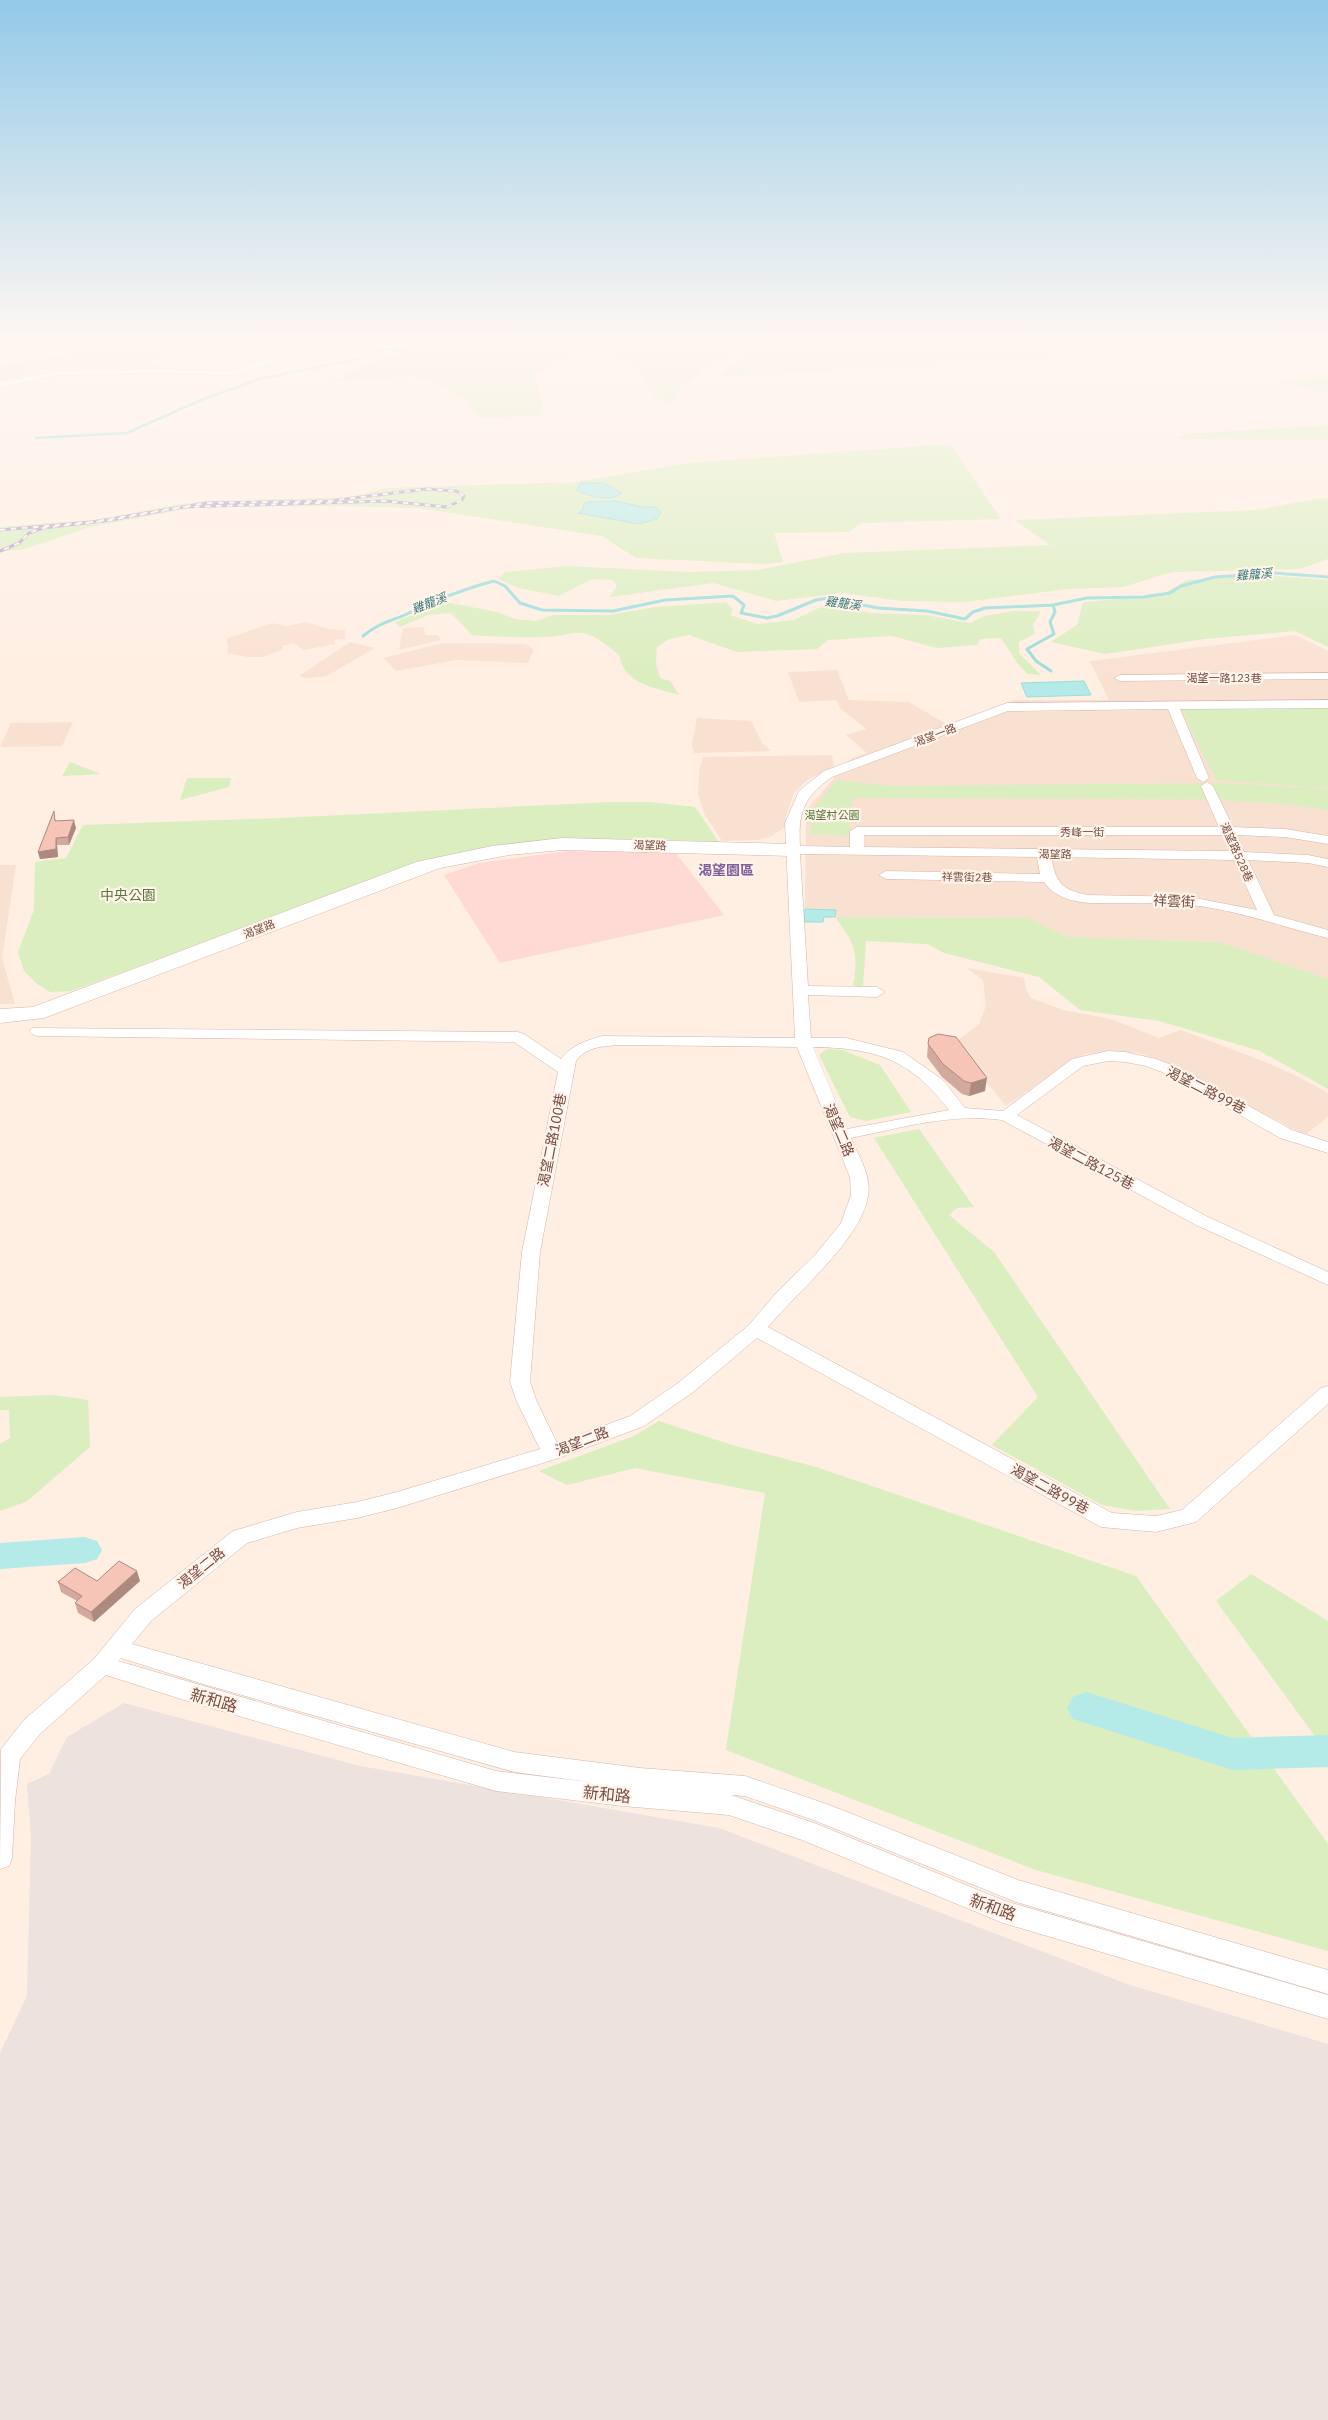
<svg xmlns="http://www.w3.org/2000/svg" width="1328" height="2420" font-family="'IBM Plex Sans','Noto Sans TC',sans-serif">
<rect width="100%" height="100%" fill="#ffeee2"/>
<!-- residential -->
<path fill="#f9e1d2" d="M306 622 329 629 345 630 346 639 334 640 335 644 303 650 294 643 282 646 283 649 263 657H247L227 653 228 647 226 639 272 623 287 626Z
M424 627 425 635H438L441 640 399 650 403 628Z
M1295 635 1328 651V979L1220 942 1067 937 1028 918 835 917V910L805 909 806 810 852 758 867 753 846 735 866 729 840 708 836 700 799 702 788 672 837 670 849 700 909 702 948 725 1015 700H1109L1090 661Z
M350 642 375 648 327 676 308 678 299 676Z
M443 643 526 644 534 650 528 663 456 660 396 671 383 658Z
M697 718 751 721 762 743 771 751 694 753 692 744Z
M73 722 62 746 0 747 11 723Z
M832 755 834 767 806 781 794 793 785 818V827L770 837 757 840 722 841 705 815 698 795 699 771 703 757Z
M0 865H16L2 958 15 1004H0Z
M967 968 1024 978 1026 989 1031 998 1063 1010 1111 1019 1159 1038 1181 1030 1263 1061 1299 1077 1328 1093V1117L1305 1135 1166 1062 1139 1053 1114 1051 1085 1054 1071 1061 1006 1106 954 1043 979 1024 986 1006 983 980Z"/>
<!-- commercial -->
<path fill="#ffdad5" d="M582 849 675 852 724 915 500 963 444 875 479 863Z"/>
<!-- industrial -->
<path fill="#ede2dd" d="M124 1703 360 1766 719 1828 1130 1985 1328 2044V2420H0V2053L27 1996 31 1836 27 1784 49 1774 67 1737Z"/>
<!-- green -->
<path fill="#daeebf" d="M0 344H275L265 347 214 349 146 360 164 368 50 369 0 381V366L65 354 129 350 147 344 84 345 0 356Z
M503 344H1328V346L1226 348 718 377 754 346 732 354 688 381 671 403C649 399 645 381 635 362L580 350 535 374 544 415 483 418 476 413 466 400 439 385 414 376 330 383C351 369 378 358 402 354 436 348 470 351 503 344Z
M1328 377V394L1279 382Z
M1328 425V440L1177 439 1187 434Z
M950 444 1001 519 861 523 849 532 774 533 783 562 762 564 636 558 602 536 417 508 339 506 197 507 90 527 25 549 0 552V527L103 519 174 505 209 501 352 497 386 488 576 482 687 463Z
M1328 497V559L1300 569 1172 572 1123 587 1069 589 963 602 901 601 843 593 776 601 713 583 610 597 617 586 613 580 592 579 559 596 519 588 498 579 505 572 566 566 690 572 757 570 844 553 1050 545 1015 520 1256 510Z
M1263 575 1328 580V647L1295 631 1205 639 1105 654 1051 642 1077 625 1083 602 1161 595 1187 580Z
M446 602 497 612 515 619 536 621 553 615H608L656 607 726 602 733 609 730 615 757 624 793 620 821 607 837 605 870 613 926 615 970 623 984 616 1013 611H1041L1033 625 1035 634 1019 642V653L1041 675 1028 674 1018 664 1001 638 980 639 977 645 937 648 892 636 828 640 817 649 737 652 689 635 669 639 657 647 656 664 660 678 670 681 679 695C654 687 625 685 619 655 609 647 599 638 587 634 574 630 562 636 549 637 523 638 498 637 472 635L451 613 428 615 400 627 395 622Z
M1185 708H1328V788L1216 780 1182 710Z
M70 762 101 774 62 776Z
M187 778H231L229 787 180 800Z
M837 780 894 786 1218 783 1315 788 1328 790V810L1287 804 1200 799 853 798 849 836 811 834V811Z
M611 802H650L695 807 719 842C625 837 528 836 436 858L71 991 50 992 37 984 24 971 18 952 34 910 35 862 66 858 83 825 280 818Z
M835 917 1028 918 1067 937 1220 942 1328 979V1089L1260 1051 1159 1021 1080 1010 1039 977 944 953 928 944 866 941 863 987 853 985C859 951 855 944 835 917Z
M827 1049 842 1050 880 1065 911 1112 866 1121 850 1117 819 1055Z
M919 1129 974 1207 957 1208 949 1215 994 1252 1170 1509 1136 1511 1102 1505 992 1445 1038 1397 874 1138Z
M53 1395 88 1400 90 1447 26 1502 0 1511V1444L10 1438 9 1410H0V1397Z
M659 1421 732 1445 816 1467 1136 1576 1328 1844V1951L1036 1870 726 1750 765 1493 635 1468 567 1485 539 1471 634 1436Z
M1251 1574 1328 1621V1754L1216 1601Z"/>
<!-- water -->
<path fill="#b4eae8" stroke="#99dddc" d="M580 483H604L622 493C608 503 592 496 577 491Z
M615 501 643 507H655L661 512 657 519 639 524 578 513 583 510 584 504 587 502Z
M1084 681 1091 695 1027 697 1021 683Z
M805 909 836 910 835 917H824L823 922H804Z"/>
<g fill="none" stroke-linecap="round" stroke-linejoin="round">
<!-- stream-far1 -->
<path stroke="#99dddc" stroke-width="2.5" d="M36 438 127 433 201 400 260 379 363 358C376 346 389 351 406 350 418 349 430 346 442 344"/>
<!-- stream -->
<path stroke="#99dddc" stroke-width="3" d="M363 636C377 624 391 621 407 614 436 600 463 589 494 581L505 586 520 603 542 610 613 611 665 600 733 596 744 605 741 613 767 618 777 616 816 600 828 598 878 608 927 611 965 619 973 612 985 608 1053 605 1087 598 1143 597 1170 593 1181 586 1215 577 1274 573 1328 577
M1051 671 1036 661 1027 649 1054 634 1050 622 1055 612 1053 605"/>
<!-- river -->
<path fill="#b4eae8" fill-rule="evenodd" d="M85 1537 97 1541 102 1550 97 1559 85 1563 0 1569V1543Z
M1086 1692 1233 1738 1328 1735V1767L1233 1770 1073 1719 1067 1708 1073 1697Z"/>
<!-- street casing -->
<g stroke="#d3b5aa" stroke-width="1">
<path id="street" d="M396 344H426L422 346 305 353 283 358 242 373 223 375 157 373 58 375 0 388V382L58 371 157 369 223 371 238 369 278 354 305 349Z
M1328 673V679L1120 681 1114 678 1120 675Z
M1328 700V708L1180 709 1209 778 1203 782 1197 778 1168 709 1008 711 832 777C804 797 798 811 800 846L850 847V831L857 827H1219L1201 786 1207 782 1213 786 1233 827 1285 829 1328 836V844L1285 837 1236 835 1244 852 1308 855 1328 859V867L1308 863 1248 860 1274 915 1328 930V938C1282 927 1238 910 1191 905 1159 902 1127 904 1095 903 1076 903 1055 898 1044 882L886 879 879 875 886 871 1040 874 1037 857 800 854 808 986 877 987 885 992 877 997 808 995 811 1038H846L903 1052 943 1080 965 1108 1003 1111 1072 1059 1108 1051 1125 1052 1156 1059 1182 1069 1292 1130 1328 1142V1153L1280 1138 1170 1075 1146 1066 1125 1062 1108 1061 1083 1066 1017 1115 1208 1217 1328 1272V1285L1196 1225 1002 1120C951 1113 900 1128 851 1138 858 1155 872 1176 868 1196 861 1240 797 1292 768 1327L1112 1513 1156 1516 1182 1510 1321 1388 1328 1386V1404L1196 1522 1156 1532 1101 1527 757 1338 692 1393 644 1426 559 1458 397 1508 357 1518 297 1528 247 1543 151 1621 132 1644 514 1752 640 1768 745 1776 832 1806 1018 1880 1328 1970V1994L1016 1902 816 1821 745 1796 731 1795 817 1824 1005 1901 1328 1995V2019L1003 1923 802 1840 729 1815 623 1806 496 1791 184 1700 106 1675 40 1734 20 1759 15 1801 12 1858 9 1866 0 1869 1 1749 24 1720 94 1659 135 1609 233 1531 297 1512 357 1502 397 1492 540 1449 517 1402 510 1382 522 1252 558 1072 514 1042 37 1036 32 1034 29 1031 32 1028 518 1032 524 1034 561 1059C572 1045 585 1041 602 1036L795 1038 785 823 799 791 824 771 1007 703ZM864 835H1223L1230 851 864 847ZM1051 857 1234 860 1257 910 1190 897 1088 895C1062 890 1056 883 1051 857ZM622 1045 797 1047 850 1177 851 1195 841 1223 815 1255 777 1292 749 1325 678 1383 630 1416 557 1443 537 1402 530 1382 540 1252 576 1061C587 1046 605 1046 622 1045ZM813 1047C876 1048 910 1059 949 1110L847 1129ZM121 1658 203 1684 514 1772 597 1783 496 1771 118 1661Z"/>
</g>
<!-- secondary casing -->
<g stroke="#d7b4a7" stroke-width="1">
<path id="secondary" d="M562 838 792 844 799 846 802 850 799 854 792 856 562 850 509 855 440 868 44 1018 0 1023V1009L33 1007 416 862 492 846Z"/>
</g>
<!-- street -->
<use href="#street" fill="#fff" fill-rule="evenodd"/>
<!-- secondary -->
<use href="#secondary" fill="#fff" fill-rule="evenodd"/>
<!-- rail casing -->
<g stroke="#ae9fc9" stroke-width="3">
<path id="rail" d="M0 530 92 522 206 503 329 501 426 489 456 491 464 496 462 500 447 507 385 501 183 507 111 520 43 528 29 533 19 543 0 551"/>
</g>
<!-- rail -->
<use href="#rail" stroke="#fff3ea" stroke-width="2" stroke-dasharray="5.5" stroke-linecap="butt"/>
</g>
<!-- wall -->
<path fill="#d4a99d" d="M56 819V821L76 828 69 845H57L58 857 40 859 38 852Z
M928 1044 985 1091 969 1096 962 1094 942 1077 927 1057Z
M97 1581H140L94 1622 78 1613 75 1603 77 1601 61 1592 58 1582Z"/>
<!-- shaded-wall -->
<path fill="#ad8a80" d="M74 820 76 828 69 845 68 837Z
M56 838 57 845 58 857 40 859 38 852Z
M987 1078 985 1091 969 1096 971 1083Z
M137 1571 140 1581 94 1622 91 1612Z"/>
<!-- building -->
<path fill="#f7c5b7" stroke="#ad8a80" d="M54 811 55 821 74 820 68 837 56 838V849L38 852Z
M938 1034 956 1037 987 1078 971 1083 964 1081 943 1064 928 1044 929 1038Z
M119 1561 137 1571 91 1612 75 1603 82 1596 58 1582 75 1568 97 1581Z"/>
<!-- sky -->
<linearGradient id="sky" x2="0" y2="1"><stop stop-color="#93cae8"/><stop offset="0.5" stop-color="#fff7f2"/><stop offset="1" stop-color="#fff7f2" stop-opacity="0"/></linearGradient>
<rect width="1328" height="682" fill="url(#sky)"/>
<g text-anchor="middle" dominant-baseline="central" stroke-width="4.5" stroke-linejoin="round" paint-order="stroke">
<!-- far-street labels -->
<g font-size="11" fill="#794f45" stroke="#fff3ea">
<text x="1224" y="678">渴望一路123巷</text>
<text transform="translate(935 735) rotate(-21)">渴望一路</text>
<text x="1082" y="832">秀峰一街</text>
<text transform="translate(650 845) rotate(2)">渴望路</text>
<text transform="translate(1237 852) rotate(66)">渴望路528巷</text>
<text transform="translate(1055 854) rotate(1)">渴望路</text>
<text transform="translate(967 877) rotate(1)">祥雲街2巷</text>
<text transform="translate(259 929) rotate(-21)">渴望路</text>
</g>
<!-- far-park labels -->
<g font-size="11" fill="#587a3a" stroke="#fff3ea">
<text x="832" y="815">渴望村公園</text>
</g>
<!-- far-water labels -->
<g font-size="12" font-style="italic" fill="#357978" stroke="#fff3ea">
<text transform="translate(1254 574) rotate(-4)">雞籠溪</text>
<text transform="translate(429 603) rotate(-21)">雞籠溪</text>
<text transform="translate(843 603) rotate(8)">雞籠溪</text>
</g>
<!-- far-quarter labels -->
<g font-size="14" font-weight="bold" fill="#7e609d" stroke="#fff3ea">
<text x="726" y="870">渴望園區</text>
</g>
<!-- park labels -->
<g font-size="14" fill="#587a3a" stroke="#fff3ea">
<text x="128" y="895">中央公園</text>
</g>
<!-- street labels -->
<g font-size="14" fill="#794f45" stroke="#fff3ea">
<text transform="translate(1174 901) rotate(3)">祥雲街</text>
<text transform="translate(1206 1090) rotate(27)">渴望二路99巷</text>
<text transform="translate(839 1130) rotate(67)">渴望二路</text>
<text transform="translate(552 1140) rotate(-79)">渴望二路100巷</text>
<text transform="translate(1091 1163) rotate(28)">渴望二路125巷</text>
<text transform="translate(582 1441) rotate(-21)">渴望二路</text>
<text transform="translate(1050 1489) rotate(29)">渴望二路99巷</text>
<text transform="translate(201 1568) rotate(-39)">渴望二路</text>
</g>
<!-- near-street labels -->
<g font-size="16" fill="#794f45" stroke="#fff3ea">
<text transform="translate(214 1700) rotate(16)">新和路</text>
<text transform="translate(607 1794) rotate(6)">新和路</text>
<text transform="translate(993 1907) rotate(20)">新和路</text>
</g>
</g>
</svg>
